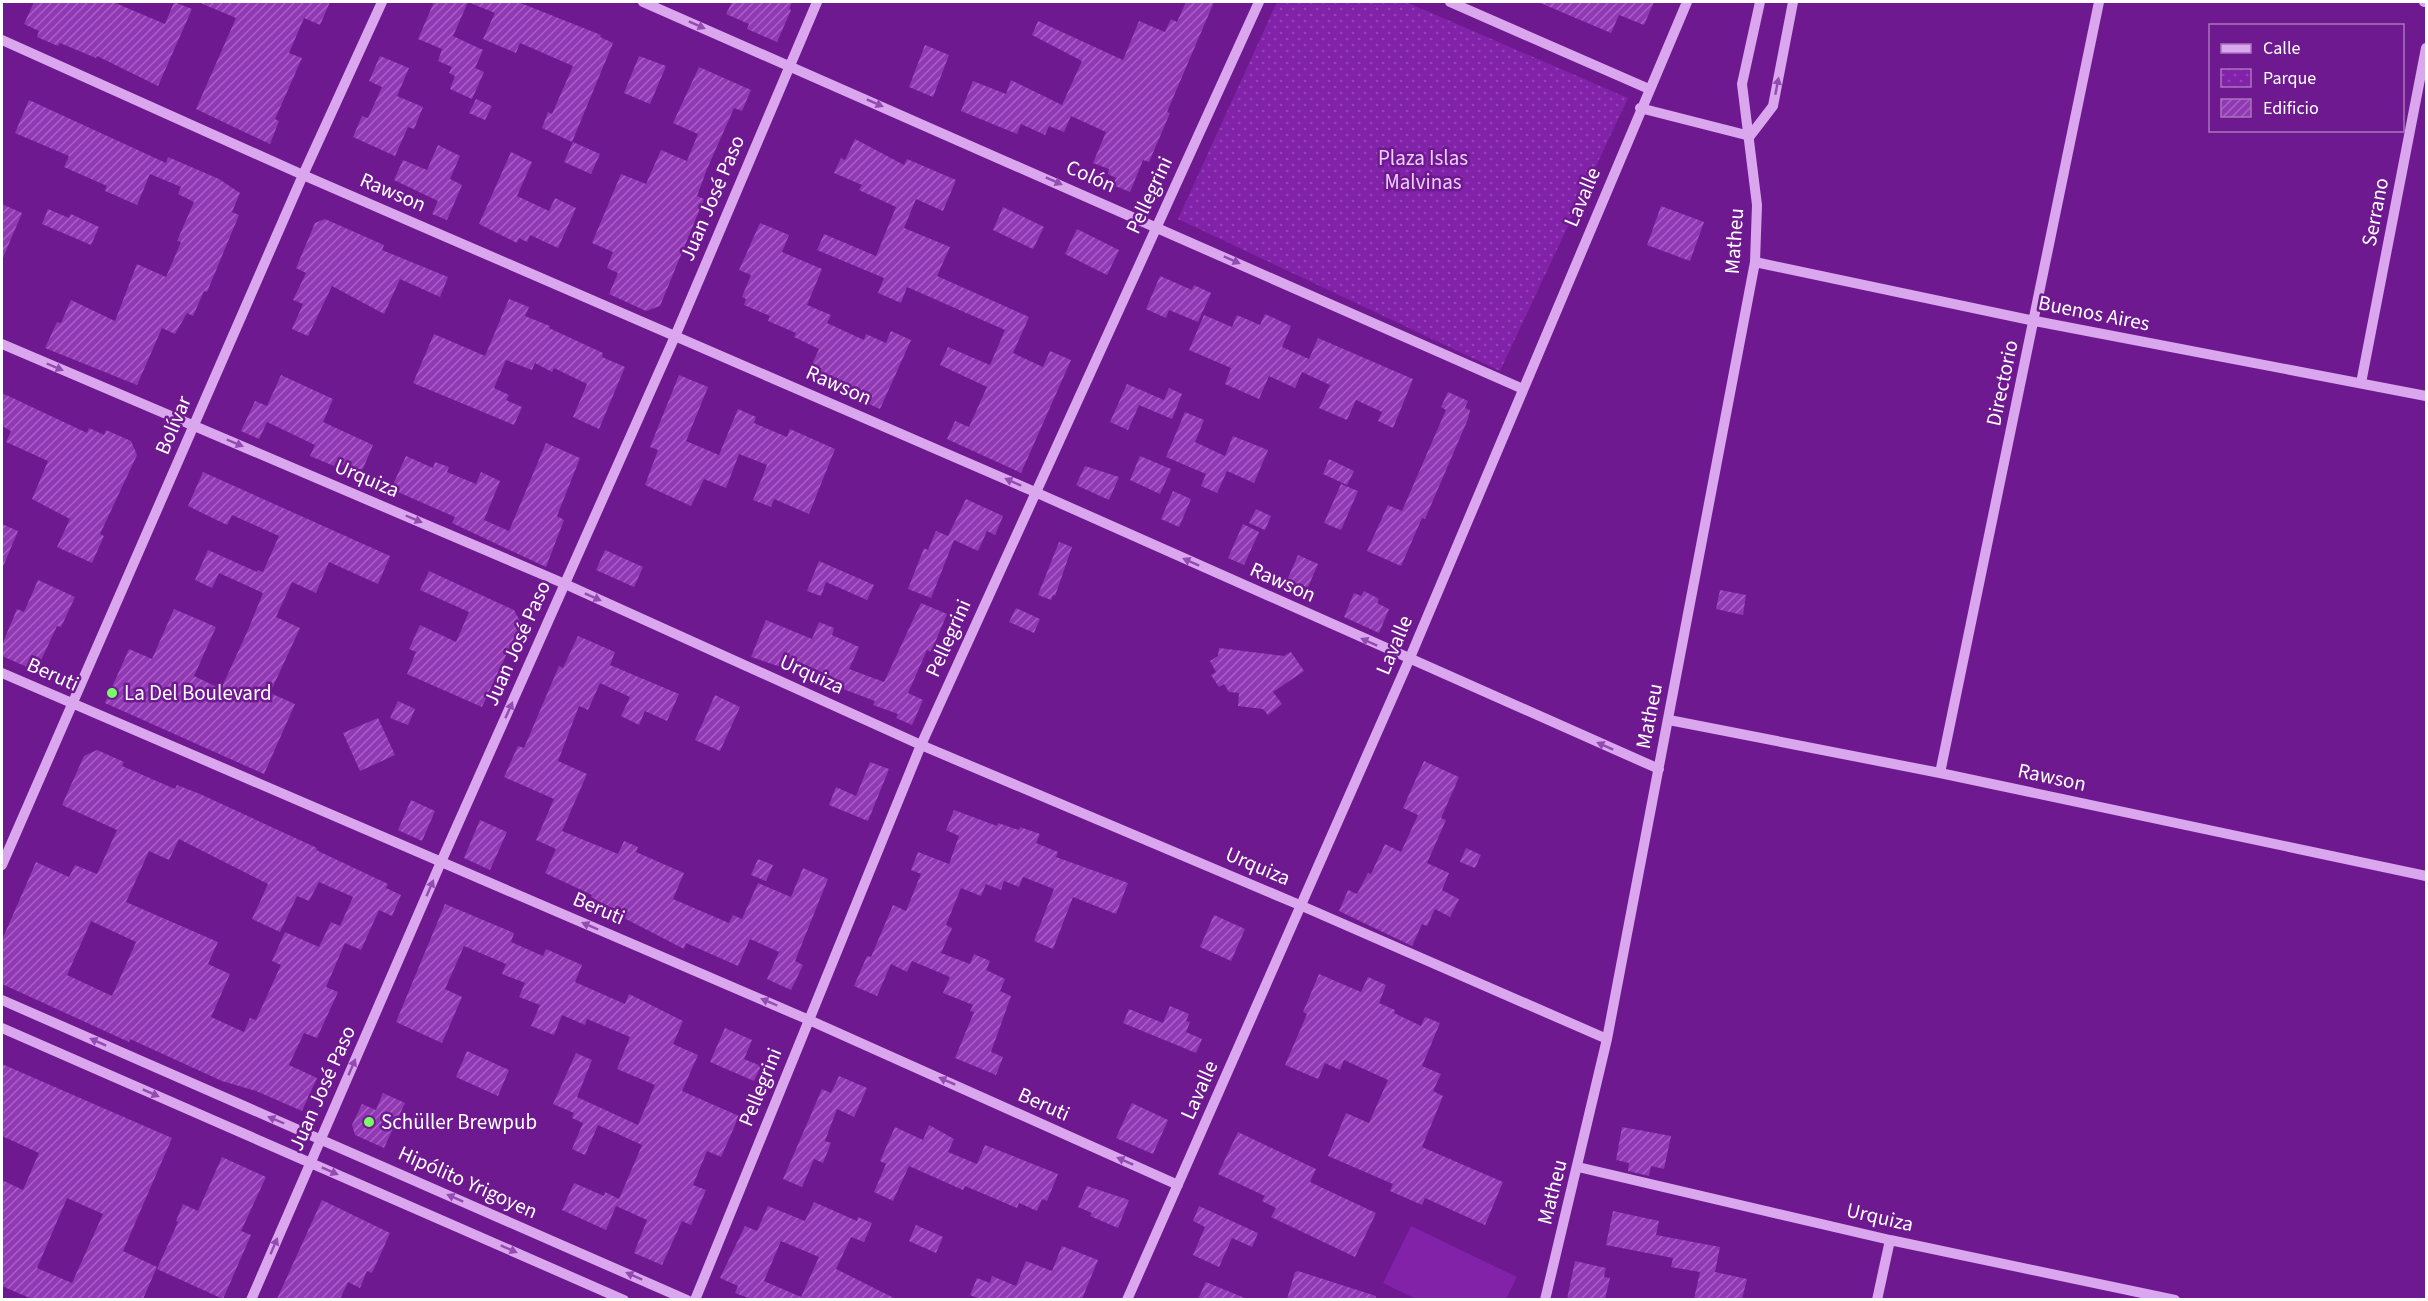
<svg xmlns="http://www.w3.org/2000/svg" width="2428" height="1301" font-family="'Source Sans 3',sans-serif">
<defs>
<pattern id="park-dots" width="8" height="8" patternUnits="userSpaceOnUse" patternTransform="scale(1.5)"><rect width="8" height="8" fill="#8122a9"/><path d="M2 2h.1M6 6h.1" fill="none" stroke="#9443b6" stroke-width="1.8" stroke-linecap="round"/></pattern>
<pattern id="building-hatch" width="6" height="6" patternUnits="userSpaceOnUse" patternTransform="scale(1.5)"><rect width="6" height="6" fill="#9139b4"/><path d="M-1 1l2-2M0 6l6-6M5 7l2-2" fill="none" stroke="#a761c3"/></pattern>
</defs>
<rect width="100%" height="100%" fill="#6e198f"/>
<!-- park -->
<path fill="url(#park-dots)" d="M1277 2H1406L1628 98 1500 371 1178 219Z"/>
<!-- garden -->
<path fill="#8122a9" d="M1411 1226 1517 1277 1506 1299H1416L1383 1283Z"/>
<!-- building -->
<path fill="url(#building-hatch)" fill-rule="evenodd" d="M34 2H113L165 24 174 2 192 9 158 86 97 56 96 58 60 43 58 46 37 37 39 31 24 24Z
M198 2H330L320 25 304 18 289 53 302 58 275 119 279 121 270 144 196 109 236 18Z
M434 2H468L453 36 483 50 475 68 484 72 472 99 450 89 455 76 449 73 452 67 438 61 442 49 418 39Z
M468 2H518L601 35 600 37 613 43 572 142 542 128 548 112 552 114 573 66 520 43 516 53 483 39 495 13Z
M732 2H792L789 9 791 10 777 42 747 29 749 24 726 14Z
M1186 2H1214L1167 112 1170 113 1149 162 1143 160 1130 192 1113 185 1116 178 1108 174 1109 169 1093 163 1106 132 1071 116 1064 132 1049 126 1045 135 1021 124 1017 134 961 111 973 81 1006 94 1011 80 1062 105 1082 61 1032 35 1038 21 1123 60 1139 21 1165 32 1171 19 1177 22Z
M1538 2H1654L1644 25 1619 15 1611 33Z
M925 45 949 55 933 97 909 87Z
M380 56 409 68 397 96 423 107 414 129 408 127 395 156 353 137 362 116 368 118 382 87 369 81Z
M639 56 666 66 650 104 624 93Z
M699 67 751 90 742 111 734 108 707 169 697 196 704 199 660 306 646 311 609 294 618 273 607 268 613 252 592 243 621 174 646 184 661 150 687 161 698 134 673 123Z
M476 99 492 106 485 120 469 113Z
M29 100 166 163 168 157 219 179 240 193 232 212 239 215 207 292 204 291 193 316 187 313 175 334 162 328 137 385 45 348 57 322 61 323 71 300 115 321 137 264 166 277 181 242 177 241 194 202 178 194 181 187 150 174 137 205 105 191 107 186 64 167 69 156 15 133Z
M855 139 904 165 907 159 956 180 943 211 916 199 904 228 950 247 937 276 1029 317 1013 353 1043 367 1050 351 1071 360 1021 473 947 439 955 421 969 427 987 387 940 365 948 347 990 365 1005 330 907 287 901 303 878 293 884 278 817 250 824 234 876 256 896 207 859 190 862 185 834 173 841 158 845 160Z
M573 142 600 154 591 174 564 162Z
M438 145 460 156 450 179 462 185 447 220 432 214 438 201 394 180 403 160 427 170Z
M511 152 532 162 517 196 549 211 555 198 576 208 558 248 530 235 527 242 519 238 517 243 479 224Z
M2 204 22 213 2 260Z
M1661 206 1704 222 1690 261 1647 245Z
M1003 207 1044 227 1033 249 993 230Z
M48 209 69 218 71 214 99 227 91 245 42 224Z
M325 219 384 245 382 250 448 277 440 297 400 279 384 314 332 286 308 336 292 329 303 304 293 300 306 273 296 268 315 223Z
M760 223 789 235 782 252 822 269 807 305 831 315 827 323 864 340 866 334 886 343 891 331 911 340 880 409 860 400 862 395 808 373 819 349 794 337 796 333 768 321 770 316 744 305 746 299 742 297 751 275 739 270Z
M1077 229 1119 250 1107 275 1065 254Z
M1160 276 1192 290 1194 285 1211 293 1198 322 1169 310 1166 318 1146 309Z
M509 299 529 307 525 316 550 326 549 328 603 353 602 357 625 367 599 429 573 417 587 384 554 368 552 372 535 363 532 370 506 360 494 388 509 395 506 400 522 407 514 425 413 383 434 334 485 356Z
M1265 314 1291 326 1282 347 1309 359 1318 338 1413 379 1393 428 1378 421 1382 412 1356 400 1347 420 1319 408 1330 385 1302 372 1295 388 1269 376 1259 399 1225 384 1231 368 1189 350 1204 315 1232 327 1237 315 1260 325Z
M281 375 333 399 323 422 373 445 361 473 336 462 334 466 310 456 315 445 267 422 259 439 241 431 255 401 267 406Z
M679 375 708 387 686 441 719 455 738 409 756 417 754 423 787 437 790 429 835 449 809 514 774 499 771 507 753 500 767 465 739 454 726 488 704 479 691 506 645 485 658 450 650 447Z
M1127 384 1164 400 1169 388 1182 394 1172 419 1139 405 1128 430 1110 422Z
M1448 392 1468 401 1465 408 1470 410 1468 419 1425 519 1422 518 1401 566 1367 551 1388 505 1402 511 1446 410 1441 407Z
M2 393 87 433 89 428 104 435 106 430 131 441 137 455 100 534 104 536 92 563 57 547 70 519 32 499 48 461 6 442 11 431 2 426Z
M1185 412 1204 420 1195 442 1225 456 1233 436 1268 450 1254 483 1227 471 1217 493 1201 486 1206 474 1166 457Z
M546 443 580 458 557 516 564 520 546 567 452 523 455 517 391 489 406 456 433 468 435 462 449 467 447 472 476 484 481 472 500 481 484 520 509 531Z
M1140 456 1171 469 1160 494 1130 480Z
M1329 459 1354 471 1347 485 1323 474Z
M1085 466 1119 477 1109 500 1076 485Z
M203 472 390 556 378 584 329 562 316 593 292 582 276 617 300 628 270 693 295 704 264 774 105 703 129 649 152 659 174 609 216 627 194 676 221 689 248 630 263 593 219 573 212 588 195 580 208 550 257 572 258 570 263 572 279 536 232 515 227 525 188 506Z
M1341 484 1358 491 1341 530 1324 523Z
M1173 491 1191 499 1179 527 1161 519Z
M966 499 1003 516 995 535 987 531 978 551 954 540 931 598 908 589 924 548 928 550 936 531 948 536Z
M1256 509 1271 516 1265 530 1249 523Z
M2 524 18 531 2 569Z
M1243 524 1259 532 1244 565 1228 558Z
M1059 542 1072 547 1055 596 1053 595 1051 600 1038 595Z
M605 550 643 567 634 587 596 570Z
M1298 555 1318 564 1305 594 1285 585Z
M819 561 874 585 867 600 826 582 821 596 807 591Z
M429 571 514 610 521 623 482 707 407 674 416 652 409 649 420 625 456 642 469 612 420 590Z
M38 580 75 597 61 627 57 626 36 671 2 656V645L17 609 24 612Z
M1720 590 1746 595 1743 615 1716 609Z
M1364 591 1379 599 1377 603 1389 609 1379 633 1344 617 1354 593 1361 596Z
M921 603 947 614 931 652 927 650 908 693 923 700 912 725 896 718 898 714 873 705 875 701 830 684 833 677 785 656 781 667 751 657 766 620 812 639 819 622 834 628 832 635 859 647 849 669 884 682Z
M1016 608 1040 619 1034 633 1009 622Z
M578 636 615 652 610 665 679 694 667 721 645 711 639 725 621 716 630 697 600 683 588 710 579 706 558 761 587 774 562 831 618 854 624 841 638 847 636 852 684 873 673 899 729 923 733 915 742 919 758 883 791 897 803 868 828 879 795 961 803 965 791 990 767 979 779 952 750 939 738 966 686 943 684 949 622 917 623 915 591 897 592 895 545 873 556 849 536 840 554 799 504 777 518 746 524 748 559 666 563 668Z
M1219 648 1284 656 1291 652 1304 671 1273 692 1282 704 1268 715 1263 709 1238 706 1239 693 1229 692 1224 684 1219 687 1211 675 1216 672 1210 661 1218 656Z
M715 695 740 707 720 751 695 740Z
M398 701 415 709 408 725 390 718Z
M378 718 395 755 360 771 343 733Z
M97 750 124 762 122 766 175 789 177 785 200 794 317 848 316 850 388 884 386 888 401 895 392 916 379 910 361 950 345 943 326 987 338 992 317 1038 304 1033 289 1065 317 1078 302 1111 256 1091 222 1081 130 1039 129 1042 2 984V940L36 862 69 877 75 865 97 874 117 830 62 805 84 756ZM179 839 268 884 252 919 280 932 297 896 309 901 319 882 353 897 340 926 331 922 319 947 285 932 272 961 281 965 256 1020 250 1018 244 1032 211 1017 230 974 208 964 218 942 126 902 149 851 169 860ZM91 921 136 942 112 996 67 975Z
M1424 761 1459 777 1441 818 1446 820 1427 863 1449 873 1442 890 1459 899 1450 917 1435 909 1427 926 1422 924 1412 946 1339 911 1348 890 1357 894 1368 873 1371 874 1385 844 1401 852 1418 815 1403 808Z
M870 762 889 769 868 821 829 805 836 787 856 796Z
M411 800 435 811 422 841 398 830Z
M954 810 997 826 998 823 1019 830 1020 827 1040 834 1036 843 1058 852 1056 857 1128 883 1116 914 1073 897 1053 949 1034 941 1054 889 1023 877 1019 887 1004 881 1001 890 986 884 981 896 961 888 946 925 952 928 941 953 970 964 974 954 990 961 986 970 1005 979 1000 991 1011 996 991 1052 1003 1057 996 1075 955 1058 974 1012 970 1011 973 1005 943 993 950 977 912 961 907 972 891 964 877 996 854 986 867 956 871 957 893 905 906 911 921 874 911 870 918 852 949 864 959 836 946 830Z
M480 820 507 832 490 870 464 858Z
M1466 848 1481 855 1475 868 1460 862Z
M758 859 773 865 766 881 751 875Z
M445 904 514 933 511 942 543 956 546 949 582 965 575 982 625 1004 629 994 683 1021 673 1044 698 1055 682 1091 739 1116 721 1157 707 1151 693 1185 706 1190 691 1225 682 1221 662 1265 634 1253 647 1220 616 1206 642 1145 598 1125 585 1155 572 1149 583 1123 572 1118 574 1113 553 1104 576 1053 592 1060 577 1097 638 1125 655 1085 617 1069 630 1037 587 1019 585 1025 562 1015 554 1035 531 1026 540 1005 519 997 525 983 502 974 506 964 464 946 445 989 462 997 442 1043 396 1022Z
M1214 915 1245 929 1231 961 1200 947Z
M1319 974 1361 992 1368 977 1386 985 1379 1003 1395 1010 1394 1013 1421 1026 1425 1017 1440 1023 1422 1066 1441 1074 1433 1091 1443 1096 1422 1147 1503 1182 1485 1225 1425 1198 1422 1205 1390 1191 1393 1184 1328 1156 1346 1113 1369 1123 1388 1080 1344 1060 1340 1070 1325 1063 1318 1079 1285 1065 1307 1014 1303 1012Z
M1170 1006 1189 1014 1186 1021 1190 1022 1186 1032 1202 1039 1196 1053 1123 1023 1129 1009 1163 1023Z
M725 1028 752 1040 744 1059 761 1066 754 1081 710 1062Z
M467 1051 509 1070 498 1096 456 1077Z
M2 1064 172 1138 123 1251 157 1267 143 1299H32L2 1286V1180L23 1190 39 1153 2 1136ZM67 1198 103 1214 72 1283 37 1268Z
M839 1076 867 1088 854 1117 837 1109 825 1141 831 1143 823 1163 814 1159 802 1187 783 1179 822 1089 831 1093Z
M383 1093 405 1103 384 1148 355 1135 352 1125 362 1104 376 1110Z
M1132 1103 1168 1120 1153 1154 1116 1138Z
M929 1125 954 1139 948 1152 977 1164 985 1145 1058 1174 1047 1201 1042 1199 1037 1211 1019 1203 1017 1208 965 1186 963 1190 909 1166 893 1201 874 1192 886 1164 880 1161 895 1127 923 1140Z
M1622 1127 1671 1136 1664 1169 1651 1166 1649 1176 1628 1171 1629 1163 1616 1160Z
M1238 1132 1316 1169 1310 1182 1376 1213 1355 1257 1271 1217 1276 1208 1262 1201 1265 1196 1218 1174Z
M222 1157 266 1177 241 1231 251 1235 223 1299 157 1269 178 1222 176 1221 183 1204 198 1211Z
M574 1183 604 1196 605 1192 619 1199 606 1230 562 1210Z
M1087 1186 1129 1200 1118 1228 1090 1216 1092 1213 1078 1207Z
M322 1200 390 1233 372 1273 367 1271 360 1288 348 1282 340 1299H277Z
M814 1202 857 1221 858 1217 872 1223 864 1242 851 1237 836 1269 896 1299H751L735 1293 738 1286 720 1278 745 1226 757 1231 768 1206 805 1221ZM781 1241 819 1257 801 1297 764 1281Z
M1199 1206 1258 1233 1252 1247 1232 1238 1219 1267 1193 1255 1205 1227 1193 1221Z
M1613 1211 1659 1221 1656 1235 1720 1247 1715 1272 1747 1279 1742 1299H1694L1700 1272 1671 1267 1673 1258 1606 1245Z
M916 1225 943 1237 936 1253 909 1241Z
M1062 1246 1098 1260 1082 1299H980L970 1295 977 1278 990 1283 992 1276 1016 1286 1026 1261 1052 1271Z
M1575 1261 1606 1268 1604 1277 1610 1278 1605 1299H1567Z
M1298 1271 1376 1296 1375 1299H1287L1295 1272Z
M1206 1282 1247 1299H1198Z"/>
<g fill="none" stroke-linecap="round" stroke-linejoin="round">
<!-- minor -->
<path stroke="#daa7ef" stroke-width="10" d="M643 2 1523 389
M1450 2 1649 89
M2424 2H2426
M2 40 303 175 1035 492 1659 769
M1640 108 1750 136
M1750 136 1773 106 1793 2
M1755 262 2035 321 2426 396
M2 344 565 584 921 745 1302 906 1607 1039
M2361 383 2426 48
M2 673 809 1020 1178 1185
M1669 720 1940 773 2426 876
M1940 773 2099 2
M2 865 303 175 382 2
M2 1000 687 1300
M2 1028 624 1300
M1578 1167 1890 1240 2175 1300
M251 1300 441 862 676 334 817 2
M695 1300 921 745 1259 2
M1127 1300 1409 660 1687 2
M1545 1300 1607 1039 1755 262 1757 205 1742 84 1760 2
M1877 1300 1890 1240"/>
</g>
<!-- one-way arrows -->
<defs><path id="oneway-solid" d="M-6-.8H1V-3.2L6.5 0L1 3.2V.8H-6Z" transform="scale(1.5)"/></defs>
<g fill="#944bb1">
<use href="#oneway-solid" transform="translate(697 25) rotate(24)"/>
<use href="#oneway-solid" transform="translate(1777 86) rotate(-79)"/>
<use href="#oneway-solid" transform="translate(875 103) rotate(24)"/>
<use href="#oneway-solid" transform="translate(1054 181) rotate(24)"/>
<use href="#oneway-solid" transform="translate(1232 260) rotate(24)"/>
<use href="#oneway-solid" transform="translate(55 367) rotate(23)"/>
<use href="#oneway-solid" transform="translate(235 443) rotate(23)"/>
<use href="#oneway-solid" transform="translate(1013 482) rotate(-156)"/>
<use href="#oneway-solid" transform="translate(414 519) rotate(23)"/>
<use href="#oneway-solid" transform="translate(1191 562) rotate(-156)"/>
<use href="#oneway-solid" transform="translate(593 597) rotate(24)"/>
<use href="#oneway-solid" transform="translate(1369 642) rotate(-156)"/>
<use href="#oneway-solid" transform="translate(509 710) rotate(-66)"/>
<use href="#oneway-solid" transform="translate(1605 746) rotate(-156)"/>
<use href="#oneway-solid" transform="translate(430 888) rotate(-67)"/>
<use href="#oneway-solid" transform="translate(590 926) rotate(-157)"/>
<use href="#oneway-solid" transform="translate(769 1002) rotate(-157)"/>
<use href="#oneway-solid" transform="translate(98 1042) rotate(-156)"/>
<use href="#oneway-solid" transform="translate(352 1067) rotate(-67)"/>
<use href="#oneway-solid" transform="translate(947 1081) rotate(-156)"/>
<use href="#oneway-solid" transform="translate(151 1093) rotate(24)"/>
<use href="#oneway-solid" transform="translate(276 1120) rotate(-157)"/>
<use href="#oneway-solid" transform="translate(1125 1161) rotate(-156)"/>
<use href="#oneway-solid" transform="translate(330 1171) rotate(24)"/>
<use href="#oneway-solid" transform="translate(455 1198) rotate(-156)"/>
<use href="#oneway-solid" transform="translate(274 1246) rotate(-67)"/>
<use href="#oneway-solid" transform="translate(509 1249) rotate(24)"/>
<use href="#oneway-solid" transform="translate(634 1276) rotate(-156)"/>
</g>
<!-- markers -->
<g fill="#79ff65" stroke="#6e198f" stroke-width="2">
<circle cx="112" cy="693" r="6"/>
<circle cx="369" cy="1122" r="6"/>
</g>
<g text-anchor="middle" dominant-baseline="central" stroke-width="5" stroke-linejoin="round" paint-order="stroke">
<!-- park labels -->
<g font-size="21" fill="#edcdfa" stroke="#6e198f">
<text x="1423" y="158">Plaza Islas<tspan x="1423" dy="24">Malvinas</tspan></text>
</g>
<!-- street labels -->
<g font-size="21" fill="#fff" stroke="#6e198f">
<text transform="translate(1091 176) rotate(24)">Colón</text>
<text transform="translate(393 192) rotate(23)">Rawson</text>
<text transform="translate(1149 195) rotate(-65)">Pellegrini</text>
<text transform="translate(1582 197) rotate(-67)">Lavalle</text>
<text transform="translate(712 198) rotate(-67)">Juan José Paso</text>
<text transform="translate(2375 212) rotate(-79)">Serrano</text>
<text transform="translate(1734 241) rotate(-86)">Matheu</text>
<text transform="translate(2094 313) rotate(11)">Buenos Aires</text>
<text transform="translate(2002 383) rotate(-78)">Directorio</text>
<text transform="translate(839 385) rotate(24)">Rawson</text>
<text transform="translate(173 425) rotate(-67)">Bolívar</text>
<text transform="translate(367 478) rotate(23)">Urquiza</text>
<text transform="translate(1283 582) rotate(24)">Rawson</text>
<text transform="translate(948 638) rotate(-66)">Pellegrini</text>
<text transform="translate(517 643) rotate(-66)">Juan José Paso</text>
<text transform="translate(1394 645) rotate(-67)">Lavalle</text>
<text transform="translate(53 674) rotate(24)">Beruti</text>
<text transform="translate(812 674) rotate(24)">Urquiza</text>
<text transform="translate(1649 716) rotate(-79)">Matheu</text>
<text transform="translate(2052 777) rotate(12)">Rawson</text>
<text transform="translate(1258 866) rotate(23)">Urquiza</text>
<text transform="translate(599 908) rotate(23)">Beruti</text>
<text transform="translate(760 1087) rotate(-68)">Pellegrini</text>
<text transform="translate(322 1088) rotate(-66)">Juan José Paso</text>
<text transform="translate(1199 1090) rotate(-66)">Lavalle</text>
<text transform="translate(1044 1104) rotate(24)">Beruti</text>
<text transform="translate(468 1182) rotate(24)">Hipólito Yrigoyen</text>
<text transform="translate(1552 1192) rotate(-76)">Matheu</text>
<text transform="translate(1880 1217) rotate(13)">Urquiza</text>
</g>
<!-- poi labels -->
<g font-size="21" fill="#fff" stroke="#6e198f" text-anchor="start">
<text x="124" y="693">La Del Boulevard</text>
<text x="381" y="1122">Schüller Brewpub</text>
</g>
</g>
<!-- border -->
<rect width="2428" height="1301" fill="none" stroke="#ffffff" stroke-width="6"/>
<!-- legend -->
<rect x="2209" y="24" width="195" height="108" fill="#6e198f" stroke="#a875bc" stroke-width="1.5"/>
<rect x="2221" y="44" width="30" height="9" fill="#daa7ef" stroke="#a875bc" stroke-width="1.5"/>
<text x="2263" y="54" font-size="18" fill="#ffffff">Calle</text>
<rect x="2221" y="69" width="30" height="18" fill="url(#park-dots)" stroke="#a875bc" stroke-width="1.5"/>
<text x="2263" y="84" font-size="18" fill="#ffffff">Parque</text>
<rect x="2221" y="99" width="30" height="18" fill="url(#building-hatch)" stroke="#a875bc" stroke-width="1.5"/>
<text x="2263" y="114" font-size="18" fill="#ffffff">Edificio</text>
</svg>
